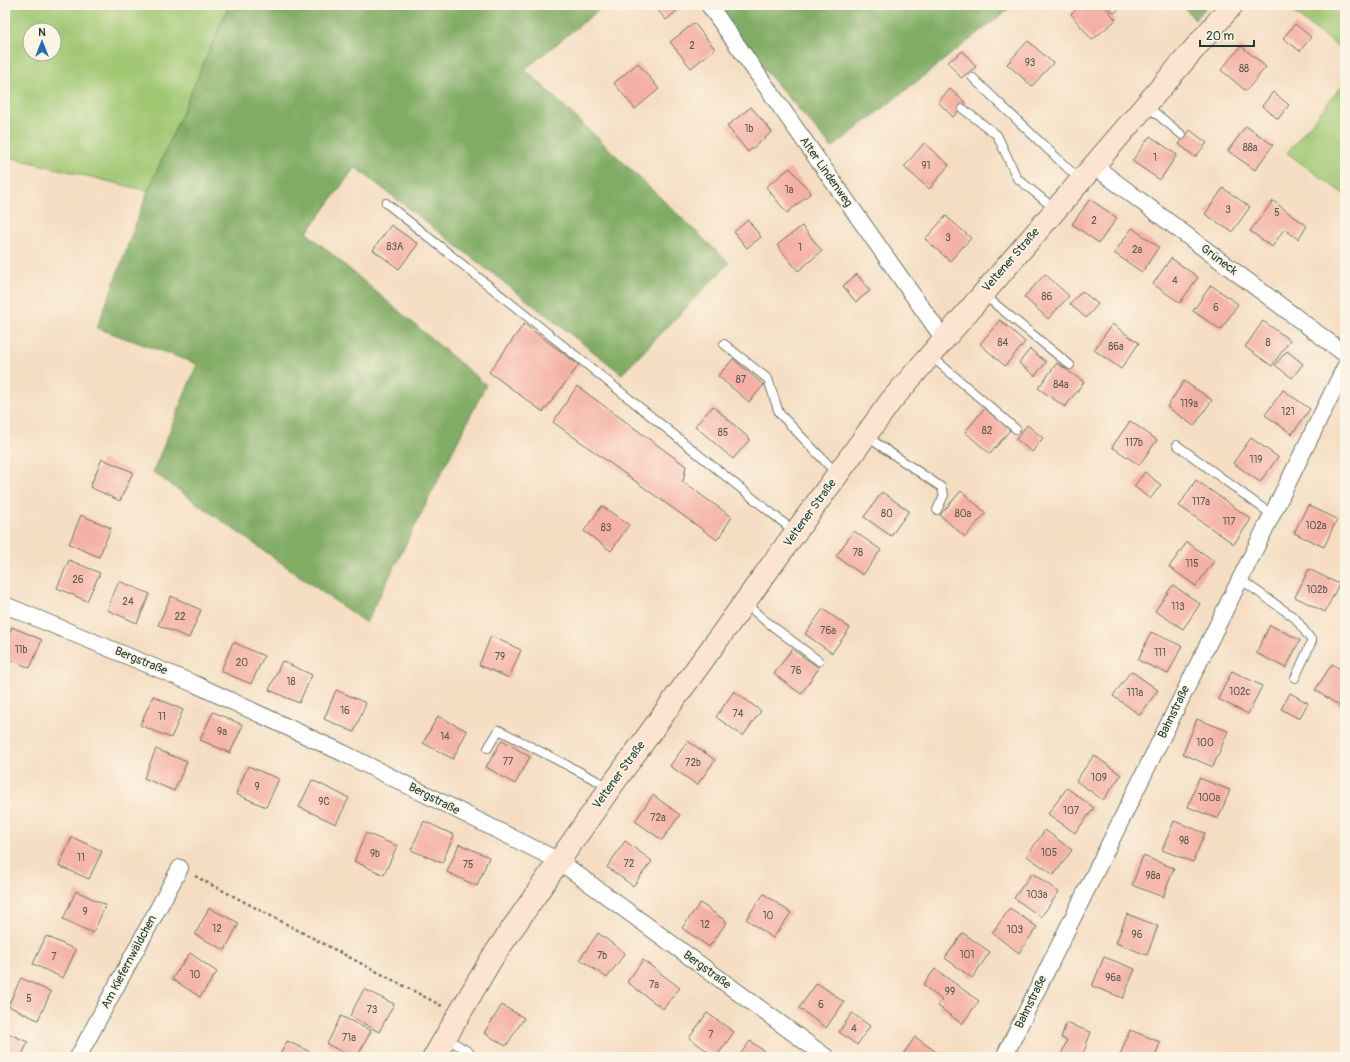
<svg xmlns="http://www.w3.org/2000/svg" width="1350" height="1062" font-family="Pangolin,sans-serif">
<rect width="100%" height="100%" fill="#fcf5e5"/>
<filter id="ink" filterUnits="userSpaceOnUse"><feTurbulence type="fractalNoise" baseFrequency=".025" numOctaves="2"/><feDisplacementMap in="SourceGraphic" scale="8" xChannelSelector="R" yChannelSelector="G"/><feConvolveMatrix kernelMatrix="1 2 1 2 8 2 1 2 1" color-interpolation-filters="sRGB"/></filter>
<filter id="wash" filterUnits="userSpaceOnUse"><feTurbulence type="fractalNoise" baseFrequency=".012" numOctaves="4" result="noise"/><feDisplacementMap in="SourceGraphic" scale="16" xChannelSelector="R" yChannelSelector="G"/><feGaussianBlur stdDeviation="0.9" result="paint"/><feColorMatrix in="noise" values="0 0 0 0 0 0 0 0 0 0 0 0 0 0 0 0 0 1.4 0 .05"/><feComposite in="paint" operator="in"/></filter>
<g filter="url(#wash)">
<rect width="100%" height="100%" fill="#f5ddc2"/>
<!-- green -->
<path fill="#a0c772" stroke="#608253" fill-rule="evenodd" d="M5 5H229L148 191 5 156ZM30 30H54V54H30Z
M1284 5H1345V52Z
M1345 82V195L1287 153Z"/>
<!-- forest -->
<path fill="#80ac64" stroke="#50744c" d="M229 5H605L525 69 729 263 622 374 355 167 307 233 486 385 366 623 153 472 197 364 97 328 148 191Z
M709 5H1014L832 148Z
M1182 5H1208L1195 20Z"/>
<g id="blocks">
<!-- building -->
<path fill="#f5b0a5" d="M654 5H677L680 8 666 20Z
M1082 5H1104L1116 20 1092 40 1071 14Z
M1107 5H1124L1114 13Z
M694 23 715 49 691 68 670 42Z
M1295 24 1311 37 1300 51 1283 38Z
M1028 41 1053 63 1032 86 1007 64Z
M1241 46 1266 67 1246 91 1221 70Z
M963 51 976 67 961 78 948 62Z
M638 63 659 89 635 109 614 83Z
M950 89 966 103 953 117 938 102Z
M1273 92 1289 105 1278 119 1262 106Z
M751 107 772 132 748 152 727 126Z
M1246 126 1273 145 1255 170 1228 151Z
M1190 130 1207 143 1195 157 1179 144Z
M1150 136 1177 155 1160 180 1132 161Z
M924 143 949 165 929 189 904 167Z
M790 168 811 193 787 213 766 187Z
M1223 188 1250 207 1232 232 1205 214Z
M1090 199 1117 218 1099 243 1072 224Z
M1273 201 1307 226 1298 239 1284 229 1272 247 1250 231Z
M946 216 971 238 950 261 925 239Z
M748 220 761 237 747 248 734 232Z
M391 225 418 244 399 269 373 250Z
M802 226 822 251 798 271 777 245Z
M1132 228 1159 247 1142 272 1114 253Z
M1171 258 1198 277 1180 303 1153 284Z
M857 274 870 291 856 302 843 286Z
M1045 274 1069 296 1048 319 1024 297Z
M1211 285 1238 304 1221 330 1193 311Z
M1082 291 1098 304 1086 318 1070 304Z
M1000 320 1025 342 1005 366 980 344Z
M1263 321 1290 340 1272 366 1245 347Z
M524 324 579 365 543 412 489 372Z
M1112 324 1139 343 1121 369 1094 350Z
M1030 349 1046 362 1035 376 1019 363Z
M1287 351 1303 364 1292 378 1275 365Z
M733 359 764 385 749 402 718 376Z
M1057 363 1084 382 1065 407 1038 388Z
M1184 381 1212 400 1194 426 1167 407Z
M577 386 686 466 683 482 732 517 717 540 553 422Z
M1283 390 1310 409 1292 434 1265 415Z
M713 406 750 439 733 459 695 426Z
M985 408 1010 430 990 454 965 432Z
M1130 421 1157 440 1139 465 1112 447Z
M1027 425 1043 438 1032 452 1016 439Z
M1251 438 1278 457 1260 482 1233 463Z
M102 459 133 472 120 501 90 487Z
M1145 472 1161 485 1150 499 1134 486Z
M1196 480 1251 519 1234 544 1179 506Z
M961 491 986 513 965 537 940 515Z
M882 492 909 511 891 536 864 517Z
M1308 505 1337 519 1324 547 1294 533Z
M602 506 629 525 611 551 584 531Z
M81 515 111 528 99 557 69 544Z
M854 531 881 550 863 575 836 556Z
M1187 542 1214 561 1196 586 1169 567Z
M69 560 100 573 87 601 57 588Z
M1309 569 1339 584 1325 612 1295 597Z
M119 581 150 594 137 623 107 610Z
M1173 585 1200 604 1183 629 1155 611Z
M171 596 201 610 189 638 158 625Z
M823 609 850 628 832 653 805 634Z
M1270 625 1300 640 1286 668 1256 653Z
M12 627 42 640 30 668 5 657V643Z
M1151 632 1182 646 1168 674 1138 660Z
M491 636 521 650 509 678 479 665Z
M233 642 264 656 251 684 221 671Z
M792 649 819 668 801 694 774 674Z
M282 661 312 675 299 703 269 690Z
M1332 664 1345 672V705L1343 708 1315 690Z
M1131 671 1158 690 1140 715 1113 696Z
M1232 671 1262 686 1248 714 1218 699Z
M336 690 366 703 354 732 324 719Z
M734 691 761 711 743 736 716 717Z
M1290 693 1308 703 1299 719 1281 709Z
M153 696 183 710 171 738 140 725Z
M213 712 243 725 230 753 200 740Z
M438 716 467 731 453 759 423 743Z
M1197 719 1228 731 1213 767 1183 754Z
M502 740 530 757 515 784 486 767Z
M688 741 715 760 697 785 670 766Z
M156 749 187 762 174 791 144 778Z
M1094 755 1121 775 1103 800 1076 781Z
M248 766 279 779 266 807 236 794Z
M1199 778 1230 790 1218 819 1188 807Z
M312 780 349 798 336 824 299 807Z
M1067 788 1094 808 1075 833 1048 814Z
M653 795 680 815 662 840 635 821Z
M424 821 454 835 442 863 411 850Z
M1174 821 1205 833 1193 862 1162 850Z
M1045 830 1072 850 1054 875 1027 856Z
M366 833 397 846 384 875 354 861Z
M72 837 102 851 89 879 59 866Z
M625 841 652 861 633 886 607 867Z
M459 844 489 857 477 886 447 872Z
M1143 856 1174 868 1163 897 1132 885Z
M1032 873 1059 892 1041 917 1014 898Z
M76 891 106 905 93 933 63 919Z
M764 894 791 913 773 938 746 919Z
M700 903 727 922 709 947 682 928Z
M209 908 239 923 225 950 195 935Z
M1010 908 1037 927 1019 953 992 933Z
M1127 914 1158 926 1147 955 1116 943Z
M598 933 625 953 607 978 580 959Z
M963 933 990 952 972 978 945 958Z
M46 936 76 950 63 978 33 964Z
M190 953 217 972 200 997 172 979Z
M1104 957 1135 969 1123 998 1092 986Z
M643 960 680 988 663 1009 627 982Z
M935 969 979 1001 962 1024 938 1006 942 1000 923 985Z
M21 978 51 992 38 1020 8 1006Z
M817 983 844 1002 826 1028 799 1008Z
M364 989 394 1004 379 1032 350 1016Z
M502 1005 524 1018 506 1046 484 1033Z
M707 1013 734 1032 716 1057 689 1038Z
M852 1013 870 1026 857 1045 839 1032Z
M341 1016 371 1031 357 1057H352L327 1044Z
M1066 1023 1091 1032 1082 1057H1060L1067 1040 1061 1038Z
M1130 1030 1160 1042 1155 1057H1119Z
M5 1032 28 1042 21 1057H5Z
M915 1037 942 1056V1057H901Z
M287 1041 317 1055 316 1057H279Z
M750 1041 764 1051 760 1057 739 1056Z"/>
</g>
</g>
<g filter="url(#ink)">
<use href="#blocks" fill-opacity="0" stroke="#6a7566" stroke-width="1"/>
<g fill="none" stroke-linecap="round" stroke-linejoin="round">
<!-- service casing -->
<g stroke="#6a7566" stroke-width="10">
<path id="service" d="M973 78 1080 180
M1147 106 1182 135
M963 109 997 135 1017 178 1055 209
M386 203 795 532
M984 295 1070 365
M724 344 768 379 779 413 837 474
M931 356 1016 429
M866 436 941 487 944 495 937 510
M1177 445 1272 515
M1240 579 1295 618 1312 641 1295 678
M745 603 763 619 819 661
M488 748 499 730 609 787
M446 1038 469 1052 473 1057"/>
</g>
<!-- minor casing -->
<g stroke="#6a7566" stroke-width="18">
<path id="minor" d="M709 5 943 338
M1094 166 1345 354
M5 605 197 685 343 753 559 861 826 1057
M78 1057 180 868
M1004 1057 1345 367"/>
</g>
<!-- secondary casing -->
<g stroke="#6a7566" stroke-width="24">
<path id="secondary" d="M434 1057 492 958 559 861 610 788 890 402 1232 5"/>
</g>
<!-- path -->
<path stroke="#6a7566" stroke-width="2.5" stroke-dasharray="3 3" stroke-linecap="butt" d="M195 876 442 1006"/>
<!-- service -->
<use href="#service" stroke="#fff" stroke-width="8"/>
<!-- minor -->
<use href="#minor" stroke="#fff" stroke-width="16"/>
<!-- secondary -->
<use href="#secondary" stroke="#fde4d1" stroke-width="22"/>
</g>
</g>
<g text-anchor="middle" dominant-baseline="central" stroke-width="3.5" stroke-linejoin="round" paint-order="stroke">
<!-- number labels -->
<g font-size="10" fill="#545a50">
<text x="692" y="46">2</text>
<text x="1030" y="63">93</text>
<text x="1244" y="69">88</text>
<text x="749" y="129">1b</text>
<text x="1250" y="148">88a</text>
<text x="1155" y="158">1</text>
<text x="926" y="166">91</text>
<text x="789" y="190">1a</text>
<text x="1228" y="210">3</text>
<text x="1277" y="213">5</text>
<text x="1094" y="221">2</text>
<text x="948" y="238">3</text>
<text x="395" y="247">83A</text>
<text x="800" y="248">1</text>
<text x="1137" y="250">2a</text>
<text x="1175" y="281">4</text>
<text x="1047" y="297">86</text>
<text x="1216" y="308">6</text>
<text x="1003" y="343">84</text>
<text x="1268" y="343">8</text>
<text x="1116" y="347">86a</text>
<text x="741" y="380">87</text>
<text x="1061" y="385">84a</text>
<text x="1189" y="404">119a</text>
<text x="1288" y="412">121</text>
<text x="987" y="431">82</text>
<text x="723" y="433">85</text>
<text x="1134" y="443">117b</text>
<text x="1256" y="460">119</text>
<text x="1201" y="502">117a</text>
<text x="887" y="514">80</text>
<text x="963" y="514">80a</text>
<text x="1229" y="522">117</text>
<text x="1316" y="526">102a</text>
<text x="606" y="528">83</text>
<text x="858" y="553">78</text>
<text x="1192" y="564">115</text>
<text x="78" y="580">26</text>
<text x="1317" y="590">102b</text>
<text x="128" y="602">24</text>
<text x="1178" y="607">113</text>
<text x="180" y="617">22</text>
<text x="828" y="631">76a</text>
<text x="21" y="650">11b</text>
<text x="1160" y="653">111</text>
<text x="500" y="657">79</text>
<text x="242" y="663">20</text>
<text x="796" y="671">76</text>
<text x="291" y="682">18</text>
<text x="1240" y="692">102c</text>
<text x="1135" y="693">111a</text>
<text x="345" y="711">16</text>
<text x="738" y="714">74</text>
<text x="162" y="717">11</text>
<text x="222" y="732">9a</text>
<text x="445" y="737">14</text>
<text x="1205" y="743">100</text>
<text x="508" y="762">77</text>
<text x="693" y="763">72b</text>
<text x="1099" y="778">109</text>
<text x="257" y="787">9</text>
<text x="1209" y="798">100a</text>
<text x="324" y="802">9C</text>
<text x="1071" y="811">107</text>
<text x="658" y="818">72a</text>
<text x="1184" y="841">98</text>
<text x="1049" y="853">105</text>
<text x="375" y="854">9b</text>
<text x="81" y="858">11</text>
<text x="629" y="864">72</text>
<text x="468" y="865">75</text>
<text x="1153" y="876">98a</text>
<text x="1037" y="895">103a</text>
<text x="85" y="912">9</text>
<text x="768" y="916">10</text>
<text x="705" y="925">12</text>
<text x="217" y="929">12</text>
<text x="1015" y="930">103</text>
<text x="1137" y="935">96</text>
<text x="967" y="955">101</text>
<text x="602" y="956">7b</text>
<text x="54" y="957">7</text>
<text x="195" y="975">10</text>
<text x="1113" y="978">96a</text>
<text x="654" y="985">7a</text>
<text x="950" y="992">99</text>
<text x="29" y="999">5</text>
<text x="821" y="1005">6</text>
<text x="372" y="1010">73</text>
<text x="854" y="1029">4</text>
<text x="711" y="1035">7</text>
<text x="349" y="1038">71a</text>
</g>
<!-- street labels -->
<g font-size="12" fill="#1f3d34" stroke="#fcf5e5">
<text transform="translate(826 172) rotate(55)">Alter Lindenweg</text>
<text transform="translate(1011 260) rotate(-49)">Veltener Straße</text>
<text transform="translate(1219 260) rotate(37)">Grüneck</text>
<text transform="translate(810 513) rotate(-54)">Veltener Straße</text>
<text transform="translate(141 661) rotate(22)">Bergstraße</text>
<text transform="translate(1174 712) rotate(-64)">Bahnstraße</text>
<text transform="translate(619 775) rotate(-54)">Veltener Straße</text>
<text transform="translate(434 799) rotate(27)">Bergstraße</text>
<text transform="translate(129 962) rotate(-62)">Am Kiefernwäldchen</text>
<text transform="translate(707 970) rotate(36)">Bergstraße</text>
<text transform="translate(1031 1002) rotate(-64)">Bahnstraße</text>
</g>
</g>
<!-- margin -->
<rect width="1350" height="1062" fill="none" stroke="#fcf5e5" stroke-width="20"/>
<!-- north arrow -->
<g transform="translate(42 42)"><circle r="19" fill="#fcf5e5" stroke="#a4ab9e"/>
<path d="M0-3L7 15L0 10L-7 15Z" fill="#1f6fb2"/>
<text y="-6" font-size="11" font-weight="bold" text-anchor="middle" fill="#1f3d34">N</text>
</g>
<!-- scale -->
<path d="M1200 40v6h54v-6" fill="none" stroke="#1f3d34" stroke-width="2"/>
<text x="1206" y="40" font-size="12" fill="#1f3d34" stroke="#fcf5e5" stroke-width="3" paint-order="stroke">20 m</text>
</svg>
